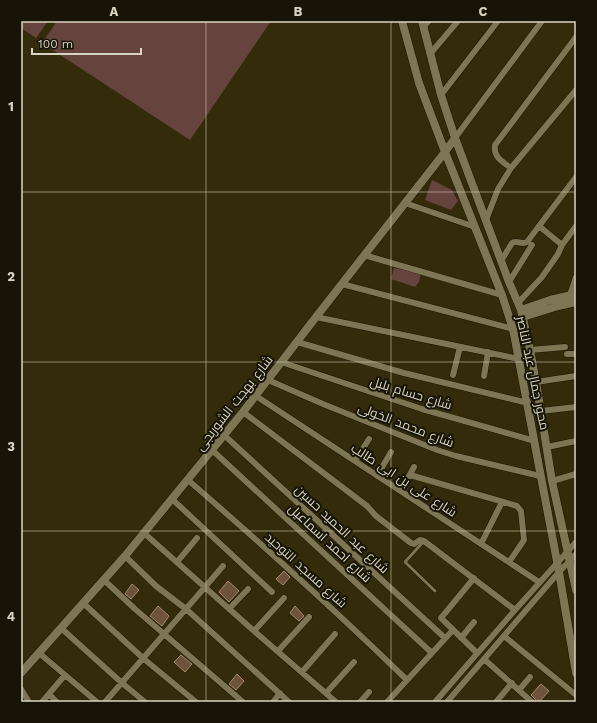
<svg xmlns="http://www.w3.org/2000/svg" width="597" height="723" font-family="'Work Sans',Cairo,sans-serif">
<rect width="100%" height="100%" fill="#332b0a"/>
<!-- green -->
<path fill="#66443e" d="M21 21H48L36 38 21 28Z
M57 21H271L190 140 42 43Z
M432 180 452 190 458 201 451 210 425 200Z
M394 268 421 272 419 282 415 287 391 279Z"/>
<!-- building -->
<path fill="#6e533c" stroke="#a78a72" d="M284 571 290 577 283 585 276 579Z
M228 581 239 591 229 602 219 592Z
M132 584 139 590 131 599 125 594Z
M158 606 169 616 162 626 150 616Z
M295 606 304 616 299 621 290 613Z
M181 655 192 664 185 672 174 662Z
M237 674 244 681 236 690 229 684Z
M541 684 549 691 539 702H536L535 699 531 695Z"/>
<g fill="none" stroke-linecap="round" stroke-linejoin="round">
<!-- service casing -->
<g stroke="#1a1300" stroke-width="4">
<path id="service" d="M424 541 405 562 435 591"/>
</g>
<!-- minor casing -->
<g stroke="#1a1300" stroke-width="7">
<path id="minor" d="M423 27 429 21
M430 54 458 21
M441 95 498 21
M455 138 542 21
M511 168C503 162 493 157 495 145L576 37
M405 203 475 227
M486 220 498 189 511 168 576 90
M539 226 562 245
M364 255 502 295
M501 261 512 243C517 240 522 245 527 242L576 177
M509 282 532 245
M342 284 513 329
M570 295 576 277
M518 303 542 277 558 254 562 245 576 226
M316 317 519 359
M297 342 404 373 528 403
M530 350 565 347
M567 354H576
M281 362 422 409 535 441
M453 375 460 347
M484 376 488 352
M268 380 323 404 437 450 456 456 540 476
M536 382 576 376
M256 396 539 582
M541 411 576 407
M243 412 367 506 376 516 411 543 414 544 420 540 424 541 515 610
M224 435 445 638
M547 447 576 441
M212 450 432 653
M355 461 369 439
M410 475 517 506 521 511 524 540 509 562
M377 476 391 452
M188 480C263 545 336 611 407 680
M552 481 576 474
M401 491 414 467
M172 499 272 592
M144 533 254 631 336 702
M481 544 502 502
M125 556 156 586 186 609 289 702
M177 562 197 538
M474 578 441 618 477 653
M104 580 135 609 243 702
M205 587 223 566
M83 603 144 659 196 702
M229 609 248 589
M61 628 122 683 145 702
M254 631 284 598
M504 636 576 695
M461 638 474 622
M278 651 309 617
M39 653 97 702
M484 659 532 702
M302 672 335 634
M21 689 29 702
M519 690 530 677
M326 693 354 662
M49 694 57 702
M42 702 65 675
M105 702 205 587
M273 702 280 693
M360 702 369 692
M387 702 453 630
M435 702 515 610 576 542
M447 702 559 572 576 554
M496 702 512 683"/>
</g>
<!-- tertiary casing -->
<g stroke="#1a1300" stroke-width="9">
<path id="tertiary" d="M402 21 419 83 445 152 502 295 513 329 559 572 576 673
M422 21 441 95 455 138 509 282 521 310 530 350 536 382 552 481 576 590
M521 310 550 300 576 294
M523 317 558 306 576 302
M21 673 125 556 243 412 316 317 445 152 455 138"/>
</g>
<!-- service -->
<use href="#service" stroke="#7e7554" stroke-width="3"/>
<!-- minor -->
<use href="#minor" stroke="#7e7554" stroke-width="6"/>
<!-- tertiary -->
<use href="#tertiary" stroke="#7e7554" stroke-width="8"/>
</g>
<!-- grid -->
<path fill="none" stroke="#dad5c3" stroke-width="1" stroke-opacity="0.55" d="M206 21V702M391 21V702M21 192H576M21 362H576M21 531H576"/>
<g text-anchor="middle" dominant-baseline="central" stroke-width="4" stroke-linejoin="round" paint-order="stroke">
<!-- street labels -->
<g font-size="13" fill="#dad5c3" stroke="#171407">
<text transform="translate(533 373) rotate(78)">محور جمال عبد الناصر</text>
<text transform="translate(411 393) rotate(17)">شارع حسام بلبل</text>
<text transform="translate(234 403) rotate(-52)">شارع بهجت الشوربجى</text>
<text transform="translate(406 425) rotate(21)">شارع محمد الخولى</text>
<text transform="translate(404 480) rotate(33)">شارع على بن ابى طالب</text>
<text transform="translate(342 529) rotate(43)">شارع عبد الحميد حسين</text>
<text transform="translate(330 543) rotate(43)">شارع احمد اسماعيل</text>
<text transform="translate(306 570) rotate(42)">شارع مسجد التوحيد</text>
</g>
</g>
<!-- border -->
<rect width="597" height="723" fill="none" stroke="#171407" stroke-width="44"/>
<!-- scale -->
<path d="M32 48v6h109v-6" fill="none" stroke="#dad5c3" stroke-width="2"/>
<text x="38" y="48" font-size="12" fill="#dad5c3" stroke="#171407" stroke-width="3" paint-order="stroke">100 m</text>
<rect x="22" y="22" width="553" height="679" fill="none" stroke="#dad5c3" stroke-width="1.5"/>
<g font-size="13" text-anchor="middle" font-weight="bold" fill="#dad5c3">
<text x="114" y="16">A</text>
<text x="298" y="16">B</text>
<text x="483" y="16">C</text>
<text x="11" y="111">1</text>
<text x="11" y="281">2</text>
<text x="11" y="451">3</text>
<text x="11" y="621">4</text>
</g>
</svg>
